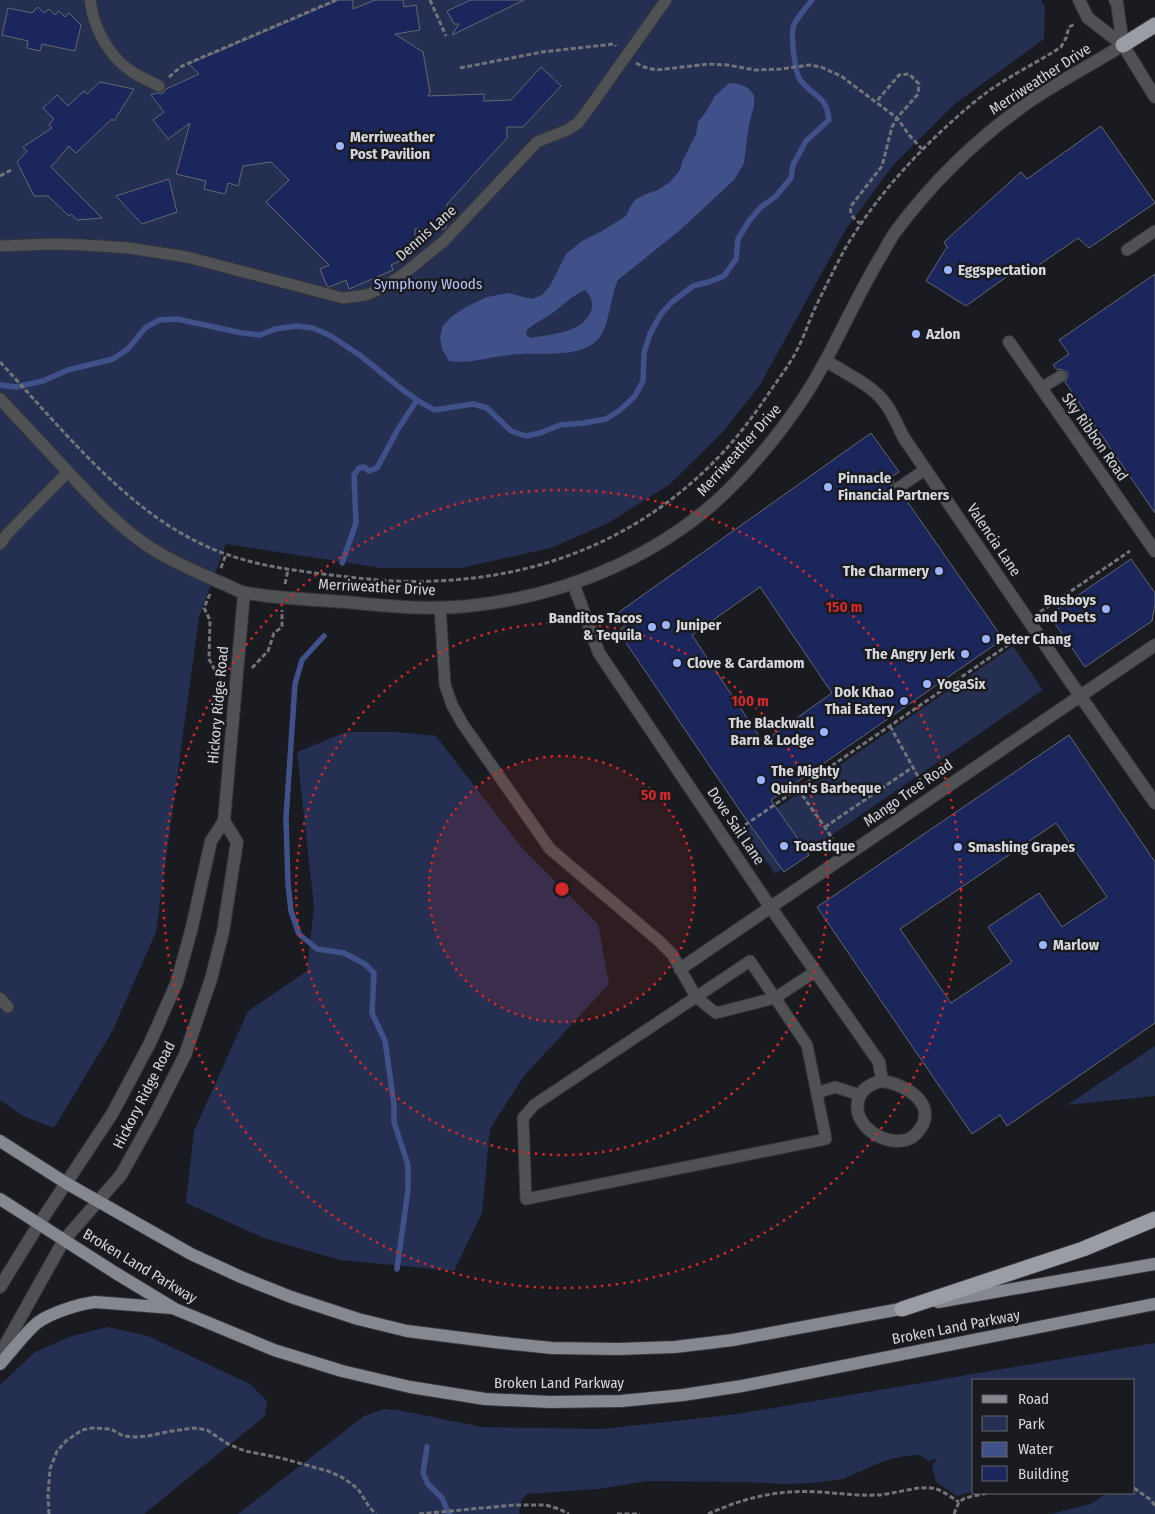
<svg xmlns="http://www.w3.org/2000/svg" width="1155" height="1514" font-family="'Fira Sans Condensed',sans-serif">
<rect width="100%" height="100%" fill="#191b20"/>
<!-- green -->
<path fill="#252f51" d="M0 0H1041L1045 7 1044 39 956 103 894 164 846 229 760 385 722 433 669 485 608 523 551 548 461 568H381L226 544 199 617 156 932 112 1032 54 1128 23 1116 0 1100Z
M1013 646 1043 690 775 874 745 830Z
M346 732H396L436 736 522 848 598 924 609 984 524 1076 490 1129 482 1213 454 1271 340 1260 264 1238 186 1203 194 1131 248 1011 307 971 314 907 297 752Z
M1155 1046V1096L1067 1105Z
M108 1327 148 1336 250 1384 267 1401 265 1416 144 1514H0V1385L35 1352 72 1336Z
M1155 1343V1514H1051L1090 1504 1108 1493H1134V1380H974V1491L957 1496 936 1482 932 1467 937 1458 929 1461 919 1455 904 1456 884 1461 843 1479 814 1483 783 1484 747 1482 648 1481 598 1489 527 1494 522 1499 519 1513 520 1514H238L364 1416 384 1409 398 1410 482 1427 602 1429 738 1414Z"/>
<!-- water -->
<path fill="#405189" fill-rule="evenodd" d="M729 83 739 84 748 88 754 95V106L749 124 744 163 734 180 679 231 618 280C610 297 610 324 599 338 593 345 585 349 576 351 555 356 532 352 510 355 489 357 470 364 449 361L442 349 440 337 443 326 451 317 466 307 487 297 508 293 532 299 542 295 550 286 566 254 582 241 602 231 626 216 630 207 635 200 646 194 658 190 670 182 680 170 682 162 696 134 698 122 706 112 715 96ZM585 290C590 295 593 301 592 308 586 333 551 334 531 338L526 335 527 330C535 323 545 318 554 312 564 304 573 295 585 290Z"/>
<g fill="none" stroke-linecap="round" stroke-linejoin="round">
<!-- stream -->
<path stroke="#405189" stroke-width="5.5" d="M0 385 16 387 43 381 68 370 113 359 128 349 145 328 159 320 177 319 242 333 260 335 275 329 296 326 313 328 331 336 361 356 399 387 417 400 434 410 473 404 487 408 511 431 526 436 540 433 560 425 584 423 606 419 620 410 635 396 643 381 644 353 650 334 661 314 672 302 693 286 709 282 724 276 736 259 738 239 749 221 761 207 775 197 791 178 793 165 806 141 829 120C827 96 814 97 801 81 795 75 790 33 794 25 798 16 806 8 812 0
M342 563 356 523 354 475 359 468 364 467 369 471 377 468 398 429 417 400
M324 636 302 660 295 684 286 818 288 884 291 911 299 934 317 949 344 953 365 964 374 973 372 1013 385 1041 394 1105V1122L408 1165V1190L397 1269
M427 1447 423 1473 428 1484 442 1498 449 1514"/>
</g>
<!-- building -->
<path fill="#1b275c" stroke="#65686f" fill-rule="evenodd" d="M339 0H353V9L375 0H403L404 7 416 5 420 30 395 34 423 52 430 92 428 96 484 94V101L511 100 541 67 561 86 523 127H507V138L447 204 446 227 445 229H415V241H409L402 260 391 265 393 270 349 289 346 280 329 287 327 286 320 269 329 265 266 202 289 180 271 162 243 166 238 186 228 183 225 194 204 189 206 181 176 174 190 123 168 139 153 120 164 112 151 95 156 93H163L166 89 199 74 189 64Z
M471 0H524L452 35 459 24H454L447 11Z
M38 7 44 13 49 9 55 15 59 11 65 17 69 13 81 25 75 51 42 44 40 51 27 48 28 41 2 35 8 8 32 13Z
M100 82 134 89 114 121 112 119 76 153 69 146 51 167 102 218 77 220 71 214 69 216 48 196H34L17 162 27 151 23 147 52 128 49 125 54 119 43 108 57 95 68 106 84 91 87 94Z
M1101 126 1155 203 1089 248 1078 238 1023 276 1016 270 966 306 926 281 947 247 944 242 1021 172 1027 179Z
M169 179 177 212 142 224 116 196Z
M1155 274V513L1065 382 1068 376 1067 372 1061 369 1057 370 1053 365 1069 354 1059 340Z
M871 433 899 472 891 477 894 482 891 485 892 492 895 495 902 494 1003 639 771 800 809 855 784 872 745 818 618 631 627 624 619 612ZM760 587 832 693 763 742 692 635Z
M1131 559 1155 593V604L1152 621 1085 667 1049 615Z
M1069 735 1155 862V1023L1007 1126 1000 1115 972 1134 817 907ZM1056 823 1107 897 1062 927 1039 893 988 927 1012 962 951 1003 900 929Z"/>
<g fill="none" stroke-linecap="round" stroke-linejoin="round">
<!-- service casing -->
<g stroke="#33353a" stroke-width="13">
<path id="service" d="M90 0C93 26 108 56 131 71 139 77 150 81 159 86
M0 246 53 244 85 245 128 248 187 257 343 298 366 295 383 288 406 272 444 241 537 142 567 130 578 123 587 111 666 0
M1127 250 1155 231
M1041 388 1061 376
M898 488 926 469
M0 544 7 534 68 472
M440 607 445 685 452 705 462 723 550 849 659 941 672 954 696 997 716 1013 775 998 816 971
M750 961 807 1045 826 1139 526 1199 523 1118 534 1105Z
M0 998 8 1007
M817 1093 835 1087 860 1095"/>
</g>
<!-- minor casing -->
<g stroke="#33353a" stroke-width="14">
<path id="minor" d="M1123 45 1155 97
M1009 342 1155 551
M826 361C845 373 872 385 885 403 893 413 898 427 904 438L1067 677 1155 803
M573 583 599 653 771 908 879 1062 882 1081
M680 969 1155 645
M882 1081C907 1084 942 1107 916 1134 896 1154 848 1128 859 1098 863 1088 872 1083 882 1081Z"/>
</g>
<!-- tertiary casing -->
<g stroke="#33353a" stroke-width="14">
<path id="tertiary" d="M1079 0 1088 18 1123 45
M1115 0 1117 3 1123 45
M0 399C23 424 46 448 69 473 95 501 122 530 154 550 175 563 197 572 219 582 228 585 237 591 246 593 253 594 260 595 267 596 294 599 320 600 346 602 389 606 433 611 476 605 573 594 671 551 738 480 773 443 803 404 827 358 845 324 861 289 881 256 886 248 890 239 896 231 934 180 983 133 1036 97 1064 79 1094 63 1123 45
M0 1287 39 1224 112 1114 150 1043 177 982 192 927 211 841 224 821 244 593
M0 1354 64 1240 121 1175 155 1114 185 1055 211 979 223 932 237 842 224 821"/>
</g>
<!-- primary casing -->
<g stroke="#33353a" stroke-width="14">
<path id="primary" d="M0 1141 66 1183 191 1254 241 1277 291 1297 358 1319 407 1331 494 1342 552 1348 618 1349 675 1347 733 1340 911 1307
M0 1199 114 1272 175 1309 274 1350 342 1371 410 1387 485 1399 550 1402 621 1401 683 1395 742 1386 1155 1304
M938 1302 1155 1264
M0 1364C11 1352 25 1333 37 1323 50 1313 79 1304 95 1302L172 1308"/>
</g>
<!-- motorway casing -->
<g stroke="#33353a" stroke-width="17">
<path id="motorway" d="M1123 45 1155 25
M902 1309 1083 1249 1155 1219"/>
</g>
<!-- path -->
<path stroke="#727479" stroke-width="3" stroke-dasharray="5 2.5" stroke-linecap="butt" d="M430 0 446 36
M636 63 644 67 656 70 709 64 728 65 755 70 781 69 809 65 821 67 841 76 897 118 910 136 922 149
M460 68 542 52 614 44 616 46
M169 77 182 66 336 0
M0 176 11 170
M861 224C854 219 849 215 851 206L882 166 892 127 897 118 918 94 919 84 909 74 899 75 876 102
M0 362C54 420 111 492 179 532 230 562 274 568 331 575 365 579 400 583 434 581 549 577 650 533 727 448 744 429 759 408 773 387 782 374 792 361 799 346 805 334 809 321 815 308 825 288 835 267 846 247 876 197 915 154 958 116 968 107 979 98 990 90 1013 74 1038 62 1061 47L1066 38 1069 27 1075 24
M221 568 226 554
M285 584 288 570
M210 594 204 608 210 620 209 659 221 682
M1040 612 1130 551
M252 668 268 651 274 633 282 627V610
M890 726 920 780
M798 789 833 839
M745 825 1017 639
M825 827 913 767
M1134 1488 1151 1500 1155 1506
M49 1514 48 1495 50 1469 57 1451 66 1441 82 1430 93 1428 111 1429 123 1436 135 1437 148 1436 172 1431 194 1428 207 1430 228 1444 245 1451 281 1458 331 1472 345 1479 358 1489 370 1508 376 1514
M419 1514 514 1505H546L559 1509 569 1514
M617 1514H640
M708 1514C743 1498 780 1489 819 1492 838 1493 856 1496 876 1495 893 1495 920 1484 936 1489 944 1491 952 1498 959 1502
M954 1514 959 1502 965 1498 987 1493"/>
<!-- service -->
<use href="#service" stroke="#505154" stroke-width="11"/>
<!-- minor -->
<use href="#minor" stroke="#505154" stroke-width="12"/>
<!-- tertiary -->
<use href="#tertiary" stroke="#505154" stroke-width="12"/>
<!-- primary -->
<use href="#primary" stroke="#85888e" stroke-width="12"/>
<!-- motorway -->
<use href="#motorway" stroke="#9b9da5" stroke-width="15"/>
</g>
<!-- distance rings -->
<circle cx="562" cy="889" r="133" fill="#d62828" fill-opacity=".12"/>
<g fill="none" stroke="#d62828" stroke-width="2.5" stroke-dasharray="2.5 5">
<circle cx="562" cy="889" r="133"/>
<circle cx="562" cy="889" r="266"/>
<circle cx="562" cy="889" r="399"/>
</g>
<!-- markers -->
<g fill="#9cb4fd" stroke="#191b20" stroke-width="2">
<circle cx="340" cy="146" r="5"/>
<circle cx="948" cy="270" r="5"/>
<circle cx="916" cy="334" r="5"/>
<circle cx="828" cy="487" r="5"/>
<circle cx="939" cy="571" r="5"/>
<circle cx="1106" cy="609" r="5"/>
<circle cx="666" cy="625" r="5"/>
<circle cx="652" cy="627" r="5"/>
<circle cx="986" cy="639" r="5"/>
<circle cx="965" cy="654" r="5"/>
<circle cx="677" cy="663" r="5"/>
<circle cx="927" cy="684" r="5"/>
<circle cx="904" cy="701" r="5"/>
<circle cx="824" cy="732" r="5"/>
<circle cx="761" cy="780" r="5"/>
<circle cx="784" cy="846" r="5"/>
<circle cx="958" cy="847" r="5"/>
<circle cx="1043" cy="945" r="5"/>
</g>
<g text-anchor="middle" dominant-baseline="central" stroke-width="5" stroke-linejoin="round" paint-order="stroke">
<!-- street labels -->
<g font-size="15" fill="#d5d7db" stroke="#191b20">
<text transform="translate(1040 79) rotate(-33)">Merriweather Drive</text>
<text transform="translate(426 233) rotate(-42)">Dennis Lane</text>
<text transform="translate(1095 437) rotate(55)">Sky Ribbon Road</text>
<text transform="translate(739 450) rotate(-48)">Merriweather Drive</text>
<text transform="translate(994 540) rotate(56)">Valencia Lane</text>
<text transform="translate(377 587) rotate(3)">Merriweather Drive</text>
<text transform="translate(218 705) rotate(-85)">Hickory Ridge Road</text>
<text transform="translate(908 793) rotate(-35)">Mango Tree Road</text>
<text transform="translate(736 826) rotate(56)">Dove Sail Lane</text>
<text transform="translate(144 1095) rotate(-63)">Hickory Ridge Road</text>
<text transform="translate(140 1266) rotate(31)">Broken Land Parkway</text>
<text transform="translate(956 1327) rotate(-11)">Broken Land Parkway</text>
<text x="559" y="1383">Broken Land Parkway</text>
</g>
<!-- poi labels -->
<g font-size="15" font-weight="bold" fill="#d5d7db" stroke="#191b20" text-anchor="start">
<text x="350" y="137">Merriweather<tspan x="350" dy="17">Post Pavilion</tspan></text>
<text x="958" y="270">Eggspectation</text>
<text x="926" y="334">Azlon</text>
<text x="838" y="478">Pinnacle<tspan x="838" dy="17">Financial Partners</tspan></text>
<text x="929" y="571" text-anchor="end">The Charmery</text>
<text x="1096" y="600" text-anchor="end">Busboys<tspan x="1096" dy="17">and Poets</tspan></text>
<text x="642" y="618" text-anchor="end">Banditos Tacos<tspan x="642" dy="17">&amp; Tequila</tspan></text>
<text x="676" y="625">Juniper</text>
<text x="996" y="639">Peter Chang</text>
<text x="955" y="654" text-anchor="end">The Angry Jerk</text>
<text x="687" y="663">Clove &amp; Cardamom</text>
<text x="937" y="684">YogaSix</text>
<text x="894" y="692" text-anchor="end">Dok Khao<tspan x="894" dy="17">Thai Eatery</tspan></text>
<text x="814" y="723" text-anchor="end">The Blackwall<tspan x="814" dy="17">Barn &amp; Lodge</tspan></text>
<text x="771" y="771">The Mighty<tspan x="771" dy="17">Quinn's Barbeque</tspan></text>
<text x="794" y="846">Toastique</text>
<text x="968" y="847">Smashing Grapes</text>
<text x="1053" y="945">Marlow</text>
</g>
<!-- park labels -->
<g font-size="15" fill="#b3c5f8" stroke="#191b20">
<text x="428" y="284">Symphony Woods</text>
</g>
</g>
<circle cx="562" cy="889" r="8" fill="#d62828" stroke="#191b20" stroke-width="2.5"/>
<g font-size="15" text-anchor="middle" font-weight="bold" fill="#d62828" stroke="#191b20" stroke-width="5" stroke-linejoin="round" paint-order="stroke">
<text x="844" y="612">150 m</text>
<text x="750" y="706">100 m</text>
<text x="656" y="800">50 m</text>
</g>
<!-- legend -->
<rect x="972" y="1379" width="162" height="115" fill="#191b20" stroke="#64666b"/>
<rect x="982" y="1395" width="25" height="8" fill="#85888e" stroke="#64666b"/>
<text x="1018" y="1404" font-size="15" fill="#d5d7db">Road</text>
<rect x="982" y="1416" width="25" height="15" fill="#252f51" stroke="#64666b"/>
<text x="1018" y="1429" font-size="15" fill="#d5d7db">Park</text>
<rect x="982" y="1442" width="25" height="15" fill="#405189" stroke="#64666b"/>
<text x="1018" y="1454" font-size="15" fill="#d5d7db">Water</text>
<rect x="982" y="1466" width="25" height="15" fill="#1b275c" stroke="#64666b"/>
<text x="1018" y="1479" font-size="15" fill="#d5d7db">Building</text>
</svg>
